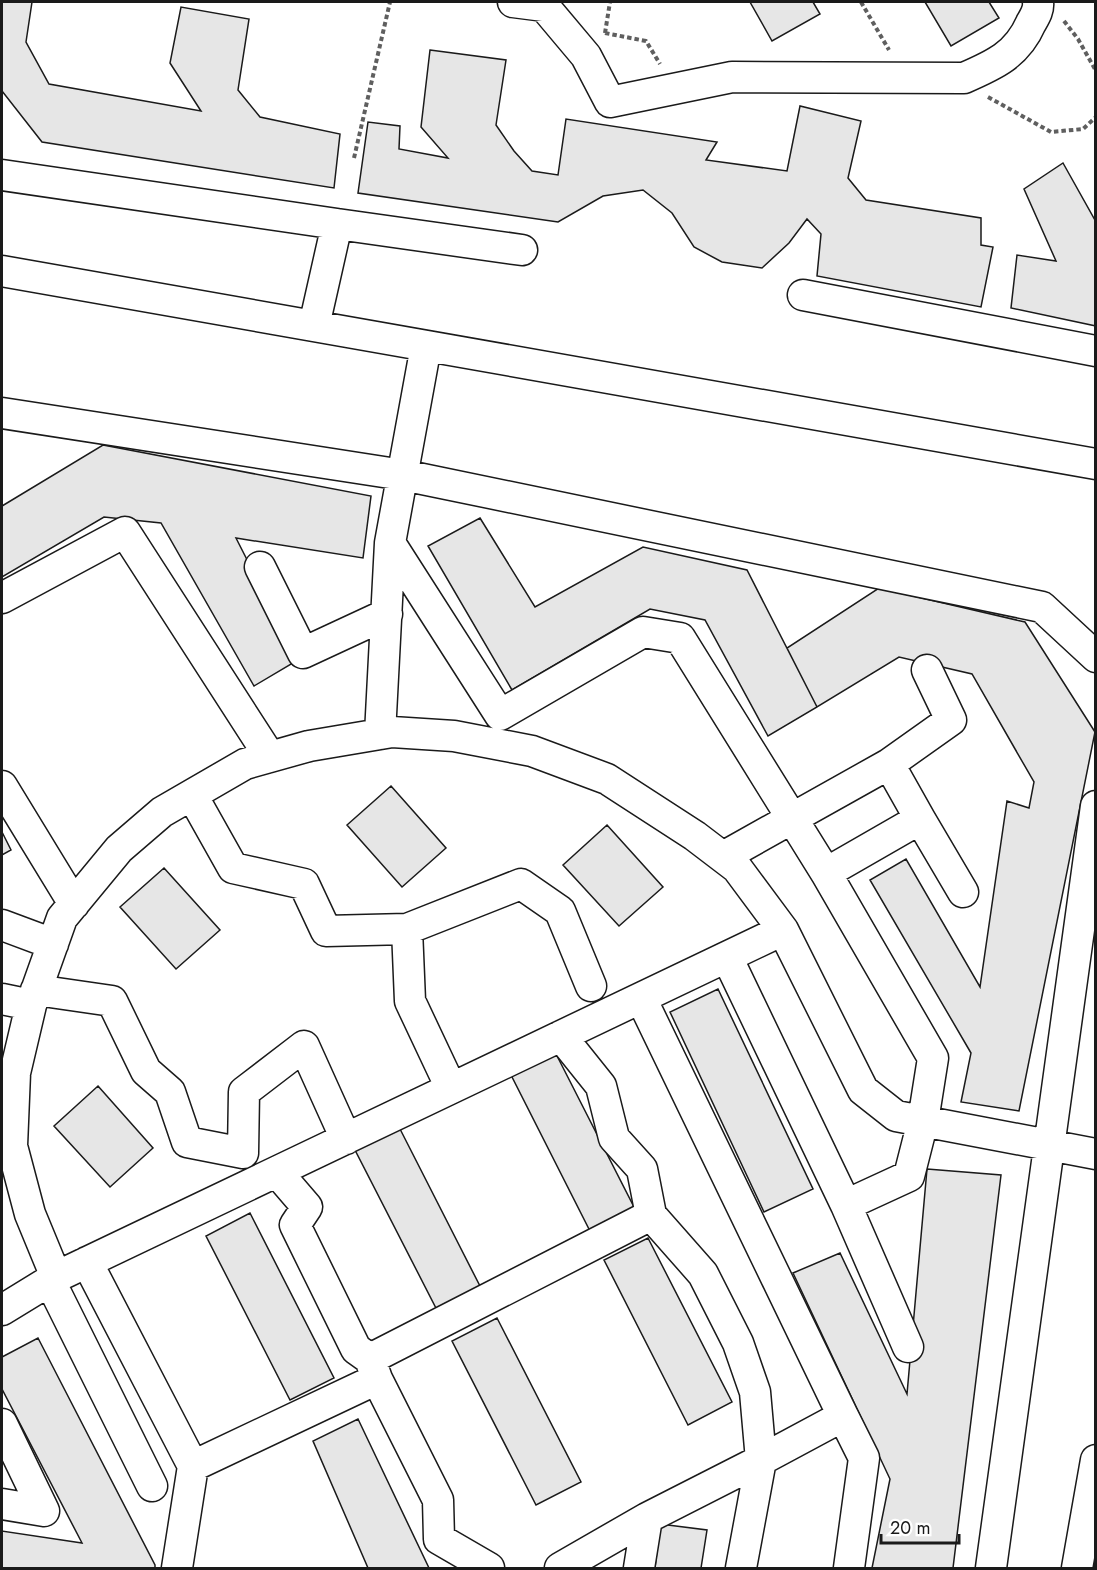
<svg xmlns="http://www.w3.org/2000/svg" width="1097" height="1570" font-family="Jost,sans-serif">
<rect width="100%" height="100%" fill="#fff"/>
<!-- building -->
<path fill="#e6e6e6" stroke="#1a1a1a" stroke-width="1.5" d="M2 2H32L26 42 49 84 201 111 170 63 181 7 249 19 238 90 260 117 340 134 334 188 42 142 2 91Z
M750 2H813L820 14 772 41Z
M925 2H989L999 18 951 46Z
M430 50 506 60 496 125 514 151 532 171 558 175 566 119 717 142 706 160 787 171 800 106 861 121 848 178 866 200 981 218V245L993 247 981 307 817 276 821 234 807 219 789 243 762 268 722 262 694 247 672 213 643 190 603 196 558 222 358 193 368 122 400 126 399 149 448 158 421 127Z
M1063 163 1096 222V326L1011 308 1017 255 1056 261 1024 189Z
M103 445 371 496 363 558 236 538 298 660 254 686 161 523 104 517 2 577V506Z
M480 518 535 607 643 547 747 570 817 707 768 736 705 620 650 609 512 690 428 546Z
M879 588 1025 622 1095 732 1019 1111 961 1102 971 1053 870 880 906 859 980 987 1007 801 1029 808 1034 782 972 674 899 657 817 707 787 648Z
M391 786 446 848 402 887 347 825Z
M607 825 663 887 619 926 563 865Z
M2 832 11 850 2 855Z
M164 868 220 930 176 969 120 907Z
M718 989 813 1189 764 1212 670 1012Z
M553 1048 637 1213 592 1235 509 1071Z
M98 1086 153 1148 110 1187 54 1126Z
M399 1127 483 1292 439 1314 355 1150Z
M927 1169 1001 1175 953 1568H872L890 1479 793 1273 840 1253 907 1394Z
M250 1213 334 1378 290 1400 206 1236Z
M648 1238 732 1402 688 1425 604 1260Z
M497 1318 581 1482 536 1505 452 1341Z
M38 1338 155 1565V1568H2V1531L82 1543 2 1389V1357Z
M358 1419 429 1568H368L313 1441Z
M660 1524 707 1530 701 1568H655Z"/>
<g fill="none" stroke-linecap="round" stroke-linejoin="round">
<!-- minor casing -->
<g stroke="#1a1a1a" stroke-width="33">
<path id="minor" d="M513 2 544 6 586 56 610 102 732 77 964 78C994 65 1017 55 1031 23 1035 16 1039 10 1038 2
M2 175 337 224 314 326
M337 224 522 250
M2 271 1096 464
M803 295 1096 351
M426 346 390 543 500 715 643 632 680 638 826 873
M2 413 403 475 1042 607 1096 657
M260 567 303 653 387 614
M2 598 125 532 270 757
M380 734 390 543
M2 786 74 904
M192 795 233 868 304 884 326 931 407 929 410 1001 451 1088
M920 819 889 764 951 720 927 670
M723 857 889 764
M2 925 53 944
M407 929 521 884 560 911 591 986
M783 930 56 1277 30 1214 12 1146 15 1073 31 1005 62 918 119 849 162 812 245 764 309 746 392 732 454 736 532 751 607 779 695 836 737 868 783 930 863 1090 896 1116 1096 1154
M727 957 846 1205
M36 990 112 1001 146 1071 170 1092 187 1142 243 1153 244 1092 304 1046 346 1139
M641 998 843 1416 761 1460 755 1392 738 1343 703 1274 651 1215
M2 999 31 1005
M277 1172 307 1207 295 1225 356 1349 370 1359
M87 1262 193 1466 377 1379 370 1359 651 1215 642 1169 614 1138 601 1086 561 1036
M50 1281 152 1486
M2 1310 56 1277
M908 1347 846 1205 909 1176 923 1121 933 1058 826 873 920 819 963 892
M377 1379 438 1500 439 1539 489 1568
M843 1416 864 1458 849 1568
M2 1424 44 1511 2 1504
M177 1568 193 1466
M560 1568 647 1518 761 1460
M639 1568 647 1518
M741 1568 761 1460
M991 1568 1096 806
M1077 1568 1096 1460"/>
</g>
<!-- path -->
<path stroke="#5f5f5f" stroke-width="4" stroke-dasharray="4.5 3" stroke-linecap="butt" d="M861 2 889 50
M1064 21 1078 39 1096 71
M605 33 646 41 660 64
M605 33 610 2
M988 97 1051 132 1083 129 1096 117
M354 158 390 2"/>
<!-- minor -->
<use href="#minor" stroke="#fff" stroke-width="30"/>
</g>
<!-- border -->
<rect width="1097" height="1570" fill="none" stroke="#1a1a1a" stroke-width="6"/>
<!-- scale -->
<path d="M881 1534v9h78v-9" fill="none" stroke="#1a1a1a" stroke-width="3"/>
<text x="890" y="1534" font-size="18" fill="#1a1a1a" stroke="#ffffff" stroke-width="4.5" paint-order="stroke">20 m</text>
</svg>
